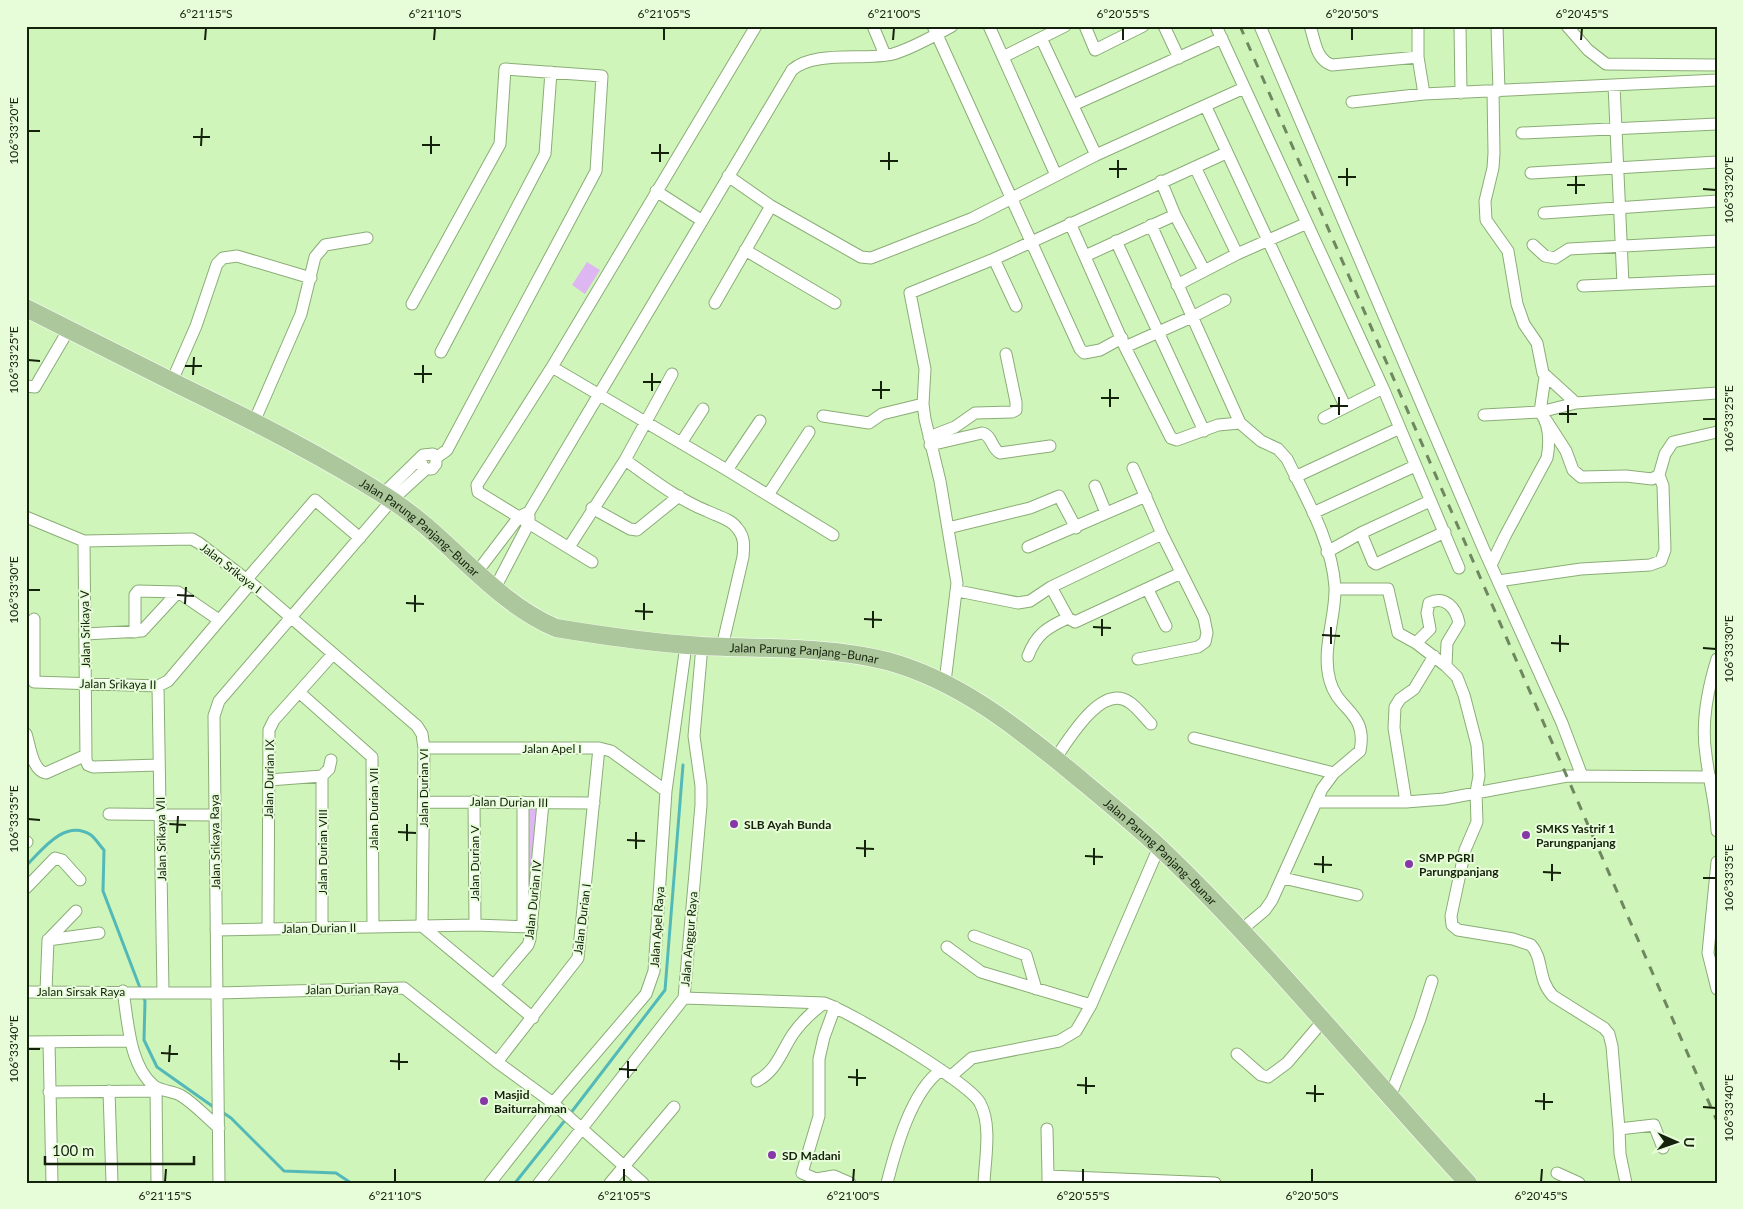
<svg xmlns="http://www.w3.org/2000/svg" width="1743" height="1209" font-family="Lato,sans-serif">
<rect width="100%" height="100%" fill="#d0f5ba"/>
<!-- green -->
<path fill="#deb6f2" d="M587 262 600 270 585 294 572 285Z
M523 802 543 803 532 927 523 926Z"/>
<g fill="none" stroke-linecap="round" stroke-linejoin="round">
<!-- stream -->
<path stroke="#53b9b8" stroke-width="3" d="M26 866C42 850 65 818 91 835 96 839 100 846 104 850L103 891 145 1001 144 1040 157 1067 215 1108
M222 1112 231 1118 284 1171 336 1173 351 1183
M570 1114 665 990 683 765
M515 1183 566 1119"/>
<!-- street casing -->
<g stroke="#8aad76" stroke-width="13">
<path id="street" d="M873 26 885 55
M933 26 1080 349 1084 353 1100 350 1122 338
M989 26 1056 175
M1085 26 1095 50 1143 26
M1164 26 1179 58
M1216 26 1383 388 1459 568
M1260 26 1484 550 1562 723 1582 776
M1310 26C1315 41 1316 60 1332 65L1418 57
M1418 26V57L1424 94
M1460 26 1461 93
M1497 26 1499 91
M1567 26 1588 50 1606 64 1717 65
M1041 38 1096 155
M1003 57 1065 26
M1614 85 1623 284
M1493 91 1494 153 1493 168 1485 201 1486 220 1508 251 1517 304 1524 324 1537 343 1543 373 1576 403
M1352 102 1424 94 1717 80
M1073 105 1222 38
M1206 107 1345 406
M1522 133 1717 124
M1195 167 1237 254
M1531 173 1717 162
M728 176 771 206 861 257 871 258 973 218 1096 155 1244 88
M1161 181 1175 215 1204 270
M656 191 701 220
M1544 213 1717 201
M1070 223 1125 347 1171 438 1177 440 1218 425 1240 423 1261 441 1278 449 1287 459C1306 498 1332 542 1335 587 1336 618 1321 650 1330 681 1338 711 1368 712 1360 751L1334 773 1322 789 1272 900 1265 910 1240 931
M1151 225 1240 423
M1116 241 1204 431
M1533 245 1545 256 1555 258 1569 249 1717 241
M745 250 835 303
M1085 256 1175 215
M994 259 1016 306
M1177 285 1237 254 1305 224
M1583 286 1717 280
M715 303 771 206
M412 304 500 144 505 69 602 76 596 171 447 450 436 458
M1125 347 1192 317 1225 300
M441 352 545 154 551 72
M552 367 727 470 833 535
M172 381 196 326 217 264 223 258 237 256 311 278
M26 386 35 387 69 329
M1484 415 1540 412 1576 403 1717 393
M823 416 869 423 882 414 923 404
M1324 418 1383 388
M1546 420 1566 451 1573 470 1581 477 1626 476 1652 479 1659 475 1665 454 1673 442 1717 432
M254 422 301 314 315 257 325 245 367 238
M929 437 955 427 975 413 1012 412 1016 410V402L1006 354
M681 443 703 409
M930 445 982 433C992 435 991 448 1000 453L1050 446
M625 460C651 478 677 499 707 511 717 516 731 519 737 528 745 537 744 546 743 557L722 647
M1133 468 1162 534 1204 618 1207 633 1205 642 1198 647 1138 659
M727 470 760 421
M1295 477 1400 428
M1095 486 1106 513
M383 494 423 455 433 454 436 458V464L432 469H426L422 466 421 460
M768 495 809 432
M592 508 630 529 637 530 679 496
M1313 513 1415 466
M26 517 84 541 192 539 199 543 251 583 417 726 422 734 424 748 422 926 533 1018
M948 528 1030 508 1059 496 1076 528
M1361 533 1373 562 1376 564 1445 532
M84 541 86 760 88 765 93 767 159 765
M569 547 625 460 672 374
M1028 547 1146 496
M1327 552 1361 533 1430 501
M592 562 478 492 477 485 552 367 756 26
M1491 565 1505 536 1547 458C1550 442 1550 425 1540 412L1545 377
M477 572 519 517 529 512 792 70C815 50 863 61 893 54 913 48 934 36 952 26
M247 579 315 500 360 538
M1498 581 1581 569 1650 565 1661 561 1665 550 1663 486 1659 475
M1051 587 1068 618 1075 622 1181 573
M495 588 529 523V516
M1335 589H1388L1398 633 1416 643 1446 666 1457 677 1464 695 1477 745 1479 776 1476 792 1477 822 1465 850 1451 916 1452 925 1458 930 1513 939 1531 945C1544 959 1537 979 1553 996L1604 1028 1609 1034 1612 1046 1619 1129
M1148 590 1166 626
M958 591 1018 603 1030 601 1051 587 1162 534
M34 619V682L158 686 168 681 251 583
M135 632V595L138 591 178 592 219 620
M85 634 142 631 178 592
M1416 643 1430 629 1427 613 1429 603C1445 595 1456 608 1459 623L1447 643 1446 666
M1028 656C1036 634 1048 627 1068 618
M1717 659C1708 688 1701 724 1706 755 1709 781 1716 805 1717 831
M945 682 957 583 940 481 925 419 923 404 925 369 910 293 994 259 1226 153
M158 686 163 992
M300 693 372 757 373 927
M26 734C30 745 32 771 46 773L84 756
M1194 738 1334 773
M424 748H599L611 751 666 791
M1055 759C1068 741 1101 683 1129 702 1137 707 1144 717 1151 724
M269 780 322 776 329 769 331 760
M474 801 475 925
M424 802 594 803
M1316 802H1406L1444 799 1567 776 1710 777
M1406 802 1394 728 1395 707 1400 699 1414 689 1434 656
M109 814 214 815
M26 842H27
M1717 862 1708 953 1717 989
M1283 878 1357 895
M26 888 55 858 62 860 80 880
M523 926V802
M322 928V776
M268 929 269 730 274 720 333 654
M216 930 475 925 532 927
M974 936 1026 955 1036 989
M48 940 76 911
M947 947 981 972 1091 1005
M494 985 528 945 530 939 543 803
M46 991 48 940 99 933
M123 991C128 1021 129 1065 154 1086 161 1091 172 1091 180 1095 194 1103 206 1117 219 1128
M26 992 218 993 404 988 497 1062 553 1103 643 1183
M684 998 824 1003C849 1011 970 1083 980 1103 992 1125 985 1159 984 1183
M835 1007 824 1037 819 1059V1116L802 1173 816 1179 834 1176 850 1183
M26 1042 131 1041
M49 1042 52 1183
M1237 1054 1261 1075 1268 1077 1287 1063 1322 1022
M497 1062 578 958 599 748
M950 1077 972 1058 1059 1041 1076 1031 1091 1005 1159 847
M757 1081C777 1070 781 1052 793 1034 802 1021 812 1012 824 1003
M156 1088 157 1183
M109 1091 112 1183
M49 1092 157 1091
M1390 1097 1420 1019 1432 981
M1047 1129 1048 1176
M1557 1173 1579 1183
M219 1183 214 716 219 701 392 500 426 469
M490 1183 553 1103 646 994 654 971 666 791 686 645
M539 1183 684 998 701 805V786L694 736 702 646
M610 1183 674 1107
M887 1183C896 1148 911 1092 941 1070
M1048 1183V1176L1215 1183
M1626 1183 1620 1154 1619 1129 1654 1125 1663 1148"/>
</g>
<!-- primary casing -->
<g stroke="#fff" stroke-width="19">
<g id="primary">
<path id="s1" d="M26 308C78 334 129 360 181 386 253 421 323 456 390 499 449 537 491 600 556 628 604 636 653 643 702 646 763 649 827 646 887 661 957 680 1014 725 1069 770 1099 795 1130 820 1159 847 1268 951 1365 1072 1468 1183"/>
</g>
</g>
<!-- street -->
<use href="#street" stroke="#fff" stroke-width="11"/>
<!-- primary -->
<use href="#primary" stroke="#adc79d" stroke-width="18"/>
<!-- rail -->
<path stroke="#6e875f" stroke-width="3" stroke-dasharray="9 9" stroke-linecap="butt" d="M1240 26 1717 1121"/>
</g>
<!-- ticks -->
<path fill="none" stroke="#14210b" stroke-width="2" d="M205 40 206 28M434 40 435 28M664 40V28M893 40 894 28M1123 40V28M1352 40V28M1581 40 1582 28M28 131H40M193 137H210M422 145H440M201 146 202 128M651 153H669M431 154V136M880 161H898M660 162V144M1109 169H1127M889 170V152M1338 177H1356M1118 178V160M1567 185H1585M1347 186V168M1703 189 1716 190M1576 194V176M28 360 40 361M185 366H202M414 374H432M193 375 194 357M643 382H661M423 383V365M872 390H890M652 391V373M1101 398H1119M881 399V381M1330 406H1348M1110 407V389M1559 414H1577M1339 415V397M1703 419H1716M1568 423V405M28 590H40M177 595 194 596M406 603 424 604M185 604 186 587M635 611 653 612M415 612V595M864 619 882 620M644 620V603M1093 627 1111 628M873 628V611M1322 635 1340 636M1102 636V619M1551 643 1569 644M1331 644V627M1703 648 1716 649M1560 652V635M28 819 40 820M169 824 186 825M398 832 416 833M177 833 178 816M627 840 645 841M407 841V824M856 848 874 849M636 849V832M1085 856 1103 857M865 857V840M1314 864 1332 865M1094 865V848M1543 872 1561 873M1323 873V856M1703 878H1716M1552 881V864M28 1049H40M161 1053 178 1054M390 1061 408 1062M169 1062 170 1045M619 1069 637 1070M399 1070V1053M848 1077 866 1078M628 1078V1061M1077 1085 1095 1086M857 1086V1069M1306 1093 1324 1094M1086 1094V1077M1535 1101 1553 1102M1315 1102V1085M1703 1107 1716 1108M1544 1110V1093M165 1182 166 1169M395 1182V1169M624 1182V1169M853 1182 854 1169M1083 1182V1169M1312 1182V1169M1541 1182 1542 1169"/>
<!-- markers -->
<g fill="#8738a8" stroke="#e7fdda" stroke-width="2">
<circle cx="734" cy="824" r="5"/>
<circle cx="1526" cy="835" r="5"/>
<circle cx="1409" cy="864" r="5"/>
<circle cx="484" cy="1101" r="5"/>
<circle cx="772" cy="1155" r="5"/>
</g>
<g text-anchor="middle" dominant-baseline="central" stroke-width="4" stroke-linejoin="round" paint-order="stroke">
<!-- street labels -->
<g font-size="12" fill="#14210b" stroke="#e7fdda">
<text stroke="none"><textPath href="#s1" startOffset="452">Jalan Parung Panjang–Bunar</textPath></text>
<text transform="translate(231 568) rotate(38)">Jalan Srikaya I</text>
<text transform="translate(85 629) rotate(-91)">Jalan Srikaya V</text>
<text stroke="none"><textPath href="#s1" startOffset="872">Jalan Parung Panjang–Bunar</textPath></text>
<text transform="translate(118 684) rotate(1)">Jalan Srikaya II</text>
<text x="552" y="748">Jalan Apel I</text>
<text transform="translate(269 779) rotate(-89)">Jalan Durian IX</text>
<text transform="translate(423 788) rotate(-90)">Jalan Durian VI</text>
<text transform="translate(509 802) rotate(1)">Jalan Durian III</text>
<text transform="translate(373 809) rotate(-90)">Jalan Durian VII</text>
<text transform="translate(161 839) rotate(-91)">Jalan Srikaya VII</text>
<text transform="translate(215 842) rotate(-91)">Jalan Srikaya Raya</text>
<text transform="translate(322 852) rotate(-90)">Jalan Durian VIII</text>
<text stroke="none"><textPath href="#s1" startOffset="1292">Jalan Parung Panjang–Bunar</textPath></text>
<text transform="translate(474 863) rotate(-90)">Jalan Durian V</text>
<text transform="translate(533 900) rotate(-84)">Jalan Durian IV</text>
<text transform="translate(582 919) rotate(-83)">Jalan Durian I</text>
<text transform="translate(657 927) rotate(-86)">Jalan Apel Raya</text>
<text transform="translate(319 928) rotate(-1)">Jalan Durian II</text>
<text transform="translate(689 939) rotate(-85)">Jalan Anggur Raya</text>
<text transform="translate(352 989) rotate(-1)">Jalan Durian Raya</text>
<text x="81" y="991">Jalan Sirsak Raya</text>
</g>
<!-- poi labels -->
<g font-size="12" font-weight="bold" fill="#14210b" stroke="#e7fdda" text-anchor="start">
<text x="744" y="824">SLB Ayah Bunda</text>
<text x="1536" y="828">SMKS Yastrif 1<tspan x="1536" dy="14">Parungpanjang</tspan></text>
<text x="1419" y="857">SMP PGRI<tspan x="1419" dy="14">Parungpanjang</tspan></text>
<text x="494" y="1094">Masjid<tspan x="494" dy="14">Baiturrahman</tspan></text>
<text x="782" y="1155">SD Madani</text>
</g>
</g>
<!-- border -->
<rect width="1743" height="1209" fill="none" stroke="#e7fdda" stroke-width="55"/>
<!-- north arrow -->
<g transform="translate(1676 1142) rotate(92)" stroke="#e7fdda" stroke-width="4" paint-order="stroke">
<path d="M0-4L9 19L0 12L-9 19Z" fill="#14210b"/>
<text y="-8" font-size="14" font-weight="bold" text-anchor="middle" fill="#14210b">U</text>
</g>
<!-- scale -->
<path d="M45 1156v8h149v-8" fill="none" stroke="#14210b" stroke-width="2.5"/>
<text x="52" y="1156" font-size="15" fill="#14210b" stroke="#e7fdda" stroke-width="4" paint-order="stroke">100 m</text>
<rect x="28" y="28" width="1688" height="1154" fill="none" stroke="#14210b" stroke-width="2"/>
<g font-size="12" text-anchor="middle" fill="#14210b">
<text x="206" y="18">6°21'15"S</text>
<text x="435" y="18">6°21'10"S</text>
<text x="664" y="18">6°21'05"S</text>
<text x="894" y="18">6°21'00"S</text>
<text x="1123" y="18">6°20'55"S</text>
<text x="1352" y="18">6°20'50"S</text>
<text x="1582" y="18">6°20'45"S</text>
<text transform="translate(14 131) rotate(-90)" y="4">106°33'20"E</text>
<text transform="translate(1729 190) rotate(-90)" y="4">106°33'20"E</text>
<text transform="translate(14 360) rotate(-90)" y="4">106°33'25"E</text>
<text transform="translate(1729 419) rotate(-90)" y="4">106°33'25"E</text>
<text transform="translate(14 590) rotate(-90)" y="4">106°33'30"E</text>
<text transform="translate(1729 649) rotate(-90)" y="4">106°33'30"E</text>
<text transform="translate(14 819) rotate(-90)" y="4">106°33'35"E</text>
<text transform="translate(1729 878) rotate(-90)" y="4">106°33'35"E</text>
<text transform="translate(14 1049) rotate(-90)" y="4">106°33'40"E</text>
<text transform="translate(1729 1108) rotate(-90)" y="4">106°33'40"E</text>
<text x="165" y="1200">6°21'15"S</text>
<text x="395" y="1200">6°21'10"S</text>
<text x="624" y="1200">6°21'05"S</text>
<text x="853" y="1200">6°21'00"S</text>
<text x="1083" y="1200">6°20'55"S</text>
<text x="1312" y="1200">6°20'50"S</text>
<text x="1541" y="1200">6°20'45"S</text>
</g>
</svg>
